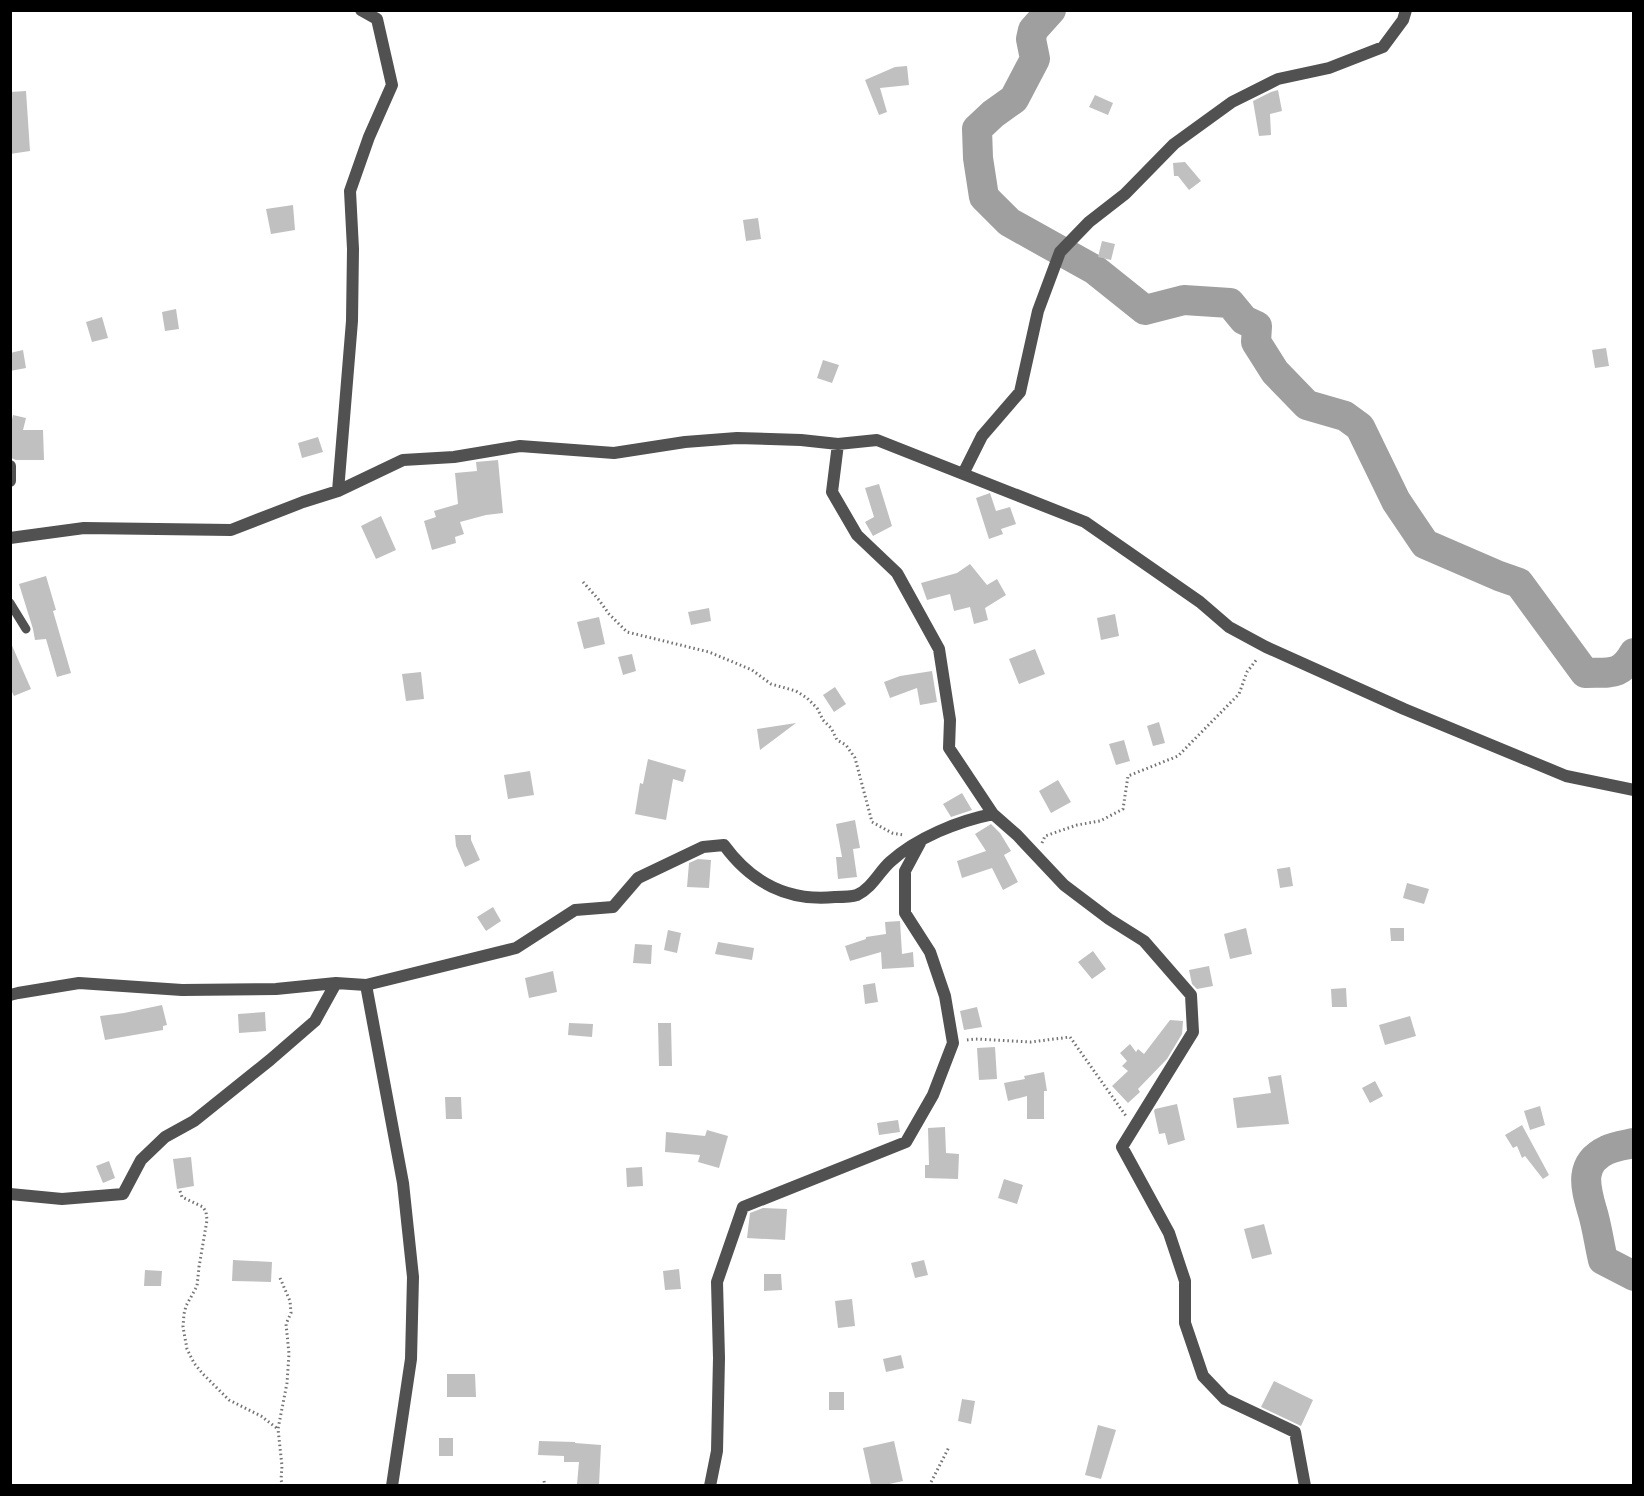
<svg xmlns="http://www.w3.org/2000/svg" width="1644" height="1496" font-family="Figtree,sans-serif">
<rect width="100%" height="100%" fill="#fff"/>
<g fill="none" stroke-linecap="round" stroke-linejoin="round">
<!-- river -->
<path stroke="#9f9f9f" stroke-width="30" d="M1051 10 1033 30 1031 39 1035 59 1014 99 993 114 977 129 978 158 984 197 1009 222 1095 270 1145 310 1184 300 1230 303 1244 320 1257 326 1256 342 1275 372 1307 405 1345 416 1360 427 1396 501 1425 544 1499 576 1519 583 1585 673C1610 672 1620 677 1634 653
M1634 1143C1625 1145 1615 1146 1607 1150 1579 1163 1585 1186 1592 1210 1597 1226 1599 1243 1603 1260L1634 1276"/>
</g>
<!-- building -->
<path fill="#c0c0c0" d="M907 66 909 85 880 88 887 112 879 115 865 80 895 67Z
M1278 90 1282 111 1270 114 1271 135 1259 136 1253 101 1271 92Z
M26 91 30 151 10 154V124H12L10 92Z
M1095 95 1113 103 1108 115 1089 107Z
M1185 162 1201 181 1189 190 1178 176H1174L1173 163Z
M293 205 295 230 271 234 266 209Z
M758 218 761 239 746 241 743 220Z
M1102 241 1115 244 1111 260 1098 257Z
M176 309 179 329 165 331 162 312Z
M102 317 108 338 92 342 86 322Z
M1606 348 1609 366 1595 368 1592 350Z
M23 350 26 368 10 371V353Z
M823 360 839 365 832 383 817 378Z
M13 415 26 418 23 430H43L44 460H16L11 458V424Z
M318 437 323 452 302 458 298 443Z
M498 460 503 513 486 515 460 522 464 534 455 537 456 543 432 550 424 521 436 517 434 511 458 504 455 473 477 471 476 462Z
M879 484 892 526 873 536 865 522 874 517 865 488Z
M990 493 996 511 1010 507 1016 524 1001 529 1003 534 989 539 976 498Z
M381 516 396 550 376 559 361 526Z
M970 564 987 585 997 579 1006 595 985 608 988 620 974 624 970 607 954 611 950 594 927 600 921 583 957 573Z
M46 576 56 610 53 611 71 673 57 677 46 639 35 640 33 629 19 584Z
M709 608 711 621 691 625 688 612Z
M1115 614 1119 636 1101 640 1097 618Z
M599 617 605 644 584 649 577 622Z
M10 641 31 689 14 696 10 688Z
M1035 649 1045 674 1019 684 1009 659Z
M632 654 636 671 623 675 618 657Z
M932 671 937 702 920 705 917 688 890 698 884 682 900 676Z
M421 672 424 699 406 701 402 674Z
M835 687 846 704 834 712 823 695Z
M1159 722 1165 743 1153 746 1147 726Z
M796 723 760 750 757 729Z
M1124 740 1130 761 1116 765 1109 744Z
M648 759 686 770 683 782 673 779 666 820 635 814 640 783 643 784Z
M530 771 534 795 508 799 504 775Z
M1058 780 1071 802 1051 813 1039 791Z
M962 793 972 810 951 817 943 804Z
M855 820 860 848 853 849 857 877 838 879 836 857H842L836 824Z
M991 824 1000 833 1011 851 1004 855 1018 882 1003 890 992 868 962 878 957 861 986 851 975 834Z
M455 835H471V840L480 860 465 867 456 846Z
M698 859 711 860 709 888 687 887 689 863Z
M1290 867 1293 886 1280 888 1277 869Z
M1407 883 1429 889 1424 904 1403 898Z
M493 907 501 921 486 931 477 917Z
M900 921 902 954 913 952 914 967 882 969 881 952 850 961 845 946 866 939V937L886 934 885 922Z
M1246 928 1252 954 1230 959 1224 934Z
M1390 928H1404V941H1391Z
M668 930 681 933 677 953 664 950Z
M718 942 754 948 752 960 715 954Z
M635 944 652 945 651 964 633 963Z
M1093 951 1106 969 1092 979 1078 962Z
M1209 966 1213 986 1197 989 1192 984 1189 970Z
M553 971 557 992 529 998 525 978Z
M875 983 878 1002 865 1004 863 985Z
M1346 988 1347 1007H1332L1331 989Z
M162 1005 167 1025 163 1026V1030L105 1040 100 1016 124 1013Z
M977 1007 982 1027 964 1030 960 1011Z
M265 1012 266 1031 239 1033 238 1014Z
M1410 1016 1416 1036 1385 1045 1379 1025Z
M1170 1020 1183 1021 1182 1034 1167 1059 1138 1089 1140 1092 1128 1103 1112 1086 1128 1071 1122 1066 1127 1061 1120 1053 1130 1044 1136 1052 1138 1049 1144 1054Z
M569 1023 593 1024 592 1037 568 1035Z
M658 1023H671L672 1066H659Z
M995 1047 997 1079 979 1080 977 1048Z
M1044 1072 1047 1091H1044V1119H1027V1096L1008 1101 1004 1083 1025 1079 1024 1076Z
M1281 1075 1289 1124 1237 1128 1233 1098 1271 1093 1268 1077Z
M1375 1081 1383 1096 1370 1103 1362 1088Z
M445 1097H461L462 1119H446Z
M1177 1104 1185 1140 1168 1145 1165 1133 1159 1134 1154 1111 1155 1109Z
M1540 1106 1545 1125 1530 1130 1524 1111Z
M898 1120 900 1132 879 1135 877 1123Z
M1522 1125 1549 1175 1543 1179 1525 1156 1522 1158 1517 1146 1513 1148 1505 1135Z
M945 1127 946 1153 959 1154 958 1179 925 1178V1165H929L928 1128Z
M707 1130 728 1136 719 1168 698 1162 700 1155 665 1152 666 1132 705 1136Z
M191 1157 194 1186 177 1189 173 1159Z
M109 1161 115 1178 103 1183 96 1166Z
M642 1167 643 1186 627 1187 626 1168Z
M1004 1179 1023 1185 1017 1204 998 1198Z
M763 1208 787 1209 785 1240 747 1238 750 1213Z
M1264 1224 1272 1254 1252 1259 1244 1229Z
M233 1260 272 1262 271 1282 232 1281Z
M924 1260 928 1275 915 1278 911 1263Z
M679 1269 681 1289 665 1290 663 1271Z
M145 1270 162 1271 161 1286H144Z
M764 1274H781L782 1290 764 1291Z
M852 1299 855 1326 838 1328 835 1301Z
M901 1355 904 1368 886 1372 883 1359Z
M447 1374H475L476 1397H447Z
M1274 1381 1313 1400 1301 1426 1261 1407Z
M829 1392H844V1410H829Z
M962 1399 975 1401 971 1424 958 1421Z
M1098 1425 1116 1430 1101 1479 1085 1475Z
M439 1438H453V1456H439Z
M539 1441 575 1442V1443L601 1445 599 1485 577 1484 579 1462H564V1456L538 1455Z
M894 1441 903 1481 885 1485H871L863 1448Z"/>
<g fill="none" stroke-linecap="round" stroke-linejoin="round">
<!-- path -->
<path stroke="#737373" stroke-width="3" stroke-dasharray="1.5 3" stroke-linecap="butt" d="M583 582 599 600 609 614 627 632 709 652 752 670 771 684 796 691 807 698 817 708 823 720 831 728 837 740 846 745 855 758 872 822 892 833 903 835
M1042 843 1045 836 1077 825 1100 821 1123 809 1128 776 1178 756 1239 694 1247 672 1257 659
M967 1040 975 1039 1031 1042 1070 1037 1126 1116
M180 1191 182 1197 203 1207 206 1212 207 1220 199 1267 197 1286 186 1306 184 1314 183 1327 187 1349 194 1363 203 1374 229 1400 261 1416 278 1429
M280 1278 290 1301 291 1313 286 1324 289 1354 287 1383 278 1429 282 1466 281 1480 283 1486
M544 1481 545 1486
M929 1486 949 1447"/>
<!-- lane -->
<path stroke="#515151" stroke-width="9" d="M10 603 26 629"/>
<!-- street -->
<path stroke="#515151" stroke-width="12" d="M838 444 832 492 857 535 897 573 939 649 950 720 949 748 993 814 1017 835 1064 885 1109 919 1144 941 1191 995 1193 1032 1122 1147 1169 1233 1185 1281V1323L1203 1376 1225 1399 1295 1432 1305 1486
M10 466V481
M963 474 982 436 1020 392 1038 311 1060 252 1089 222 1125 194 1174 144 1232 102 1278 79 1329 68 1383 47 1403 20 1406 10
M338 491 352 321 353 249 350 191 369 137 392 85 377 19 361 10
M10 538 84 528 231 530 303 502 338 491 403 460 454 457 520 446 614 453 685 442 737 438 801 440 838 444 877 440 1085 522 1200 602 1229 627 1266 647 1404 709 1566 776 1634 790
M366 985 403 1183 413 1277 411 1359 392 1486
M10 995 18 993 79 983 182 990 276 989 336 983 366 985 516 948 575 910 613 907 638 878 703 847 724 845C751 882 788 902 835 897 841 897 851 897 857 895 872 888 879 872 890 862 916 838 958 821 993 814
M10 1194 62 1199 123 1194 141 1160 165 1137 194 1121 270 1060 315 1021 336 983
M710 1486 717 1451 719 1358 717 1282 743 1207 906 1142 933 1095 953 1043 945 996 930 952 905 913V871L920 843"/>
</g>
<!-- border -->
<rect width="1644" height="1496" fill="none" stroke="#000000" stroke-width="24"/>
</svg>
